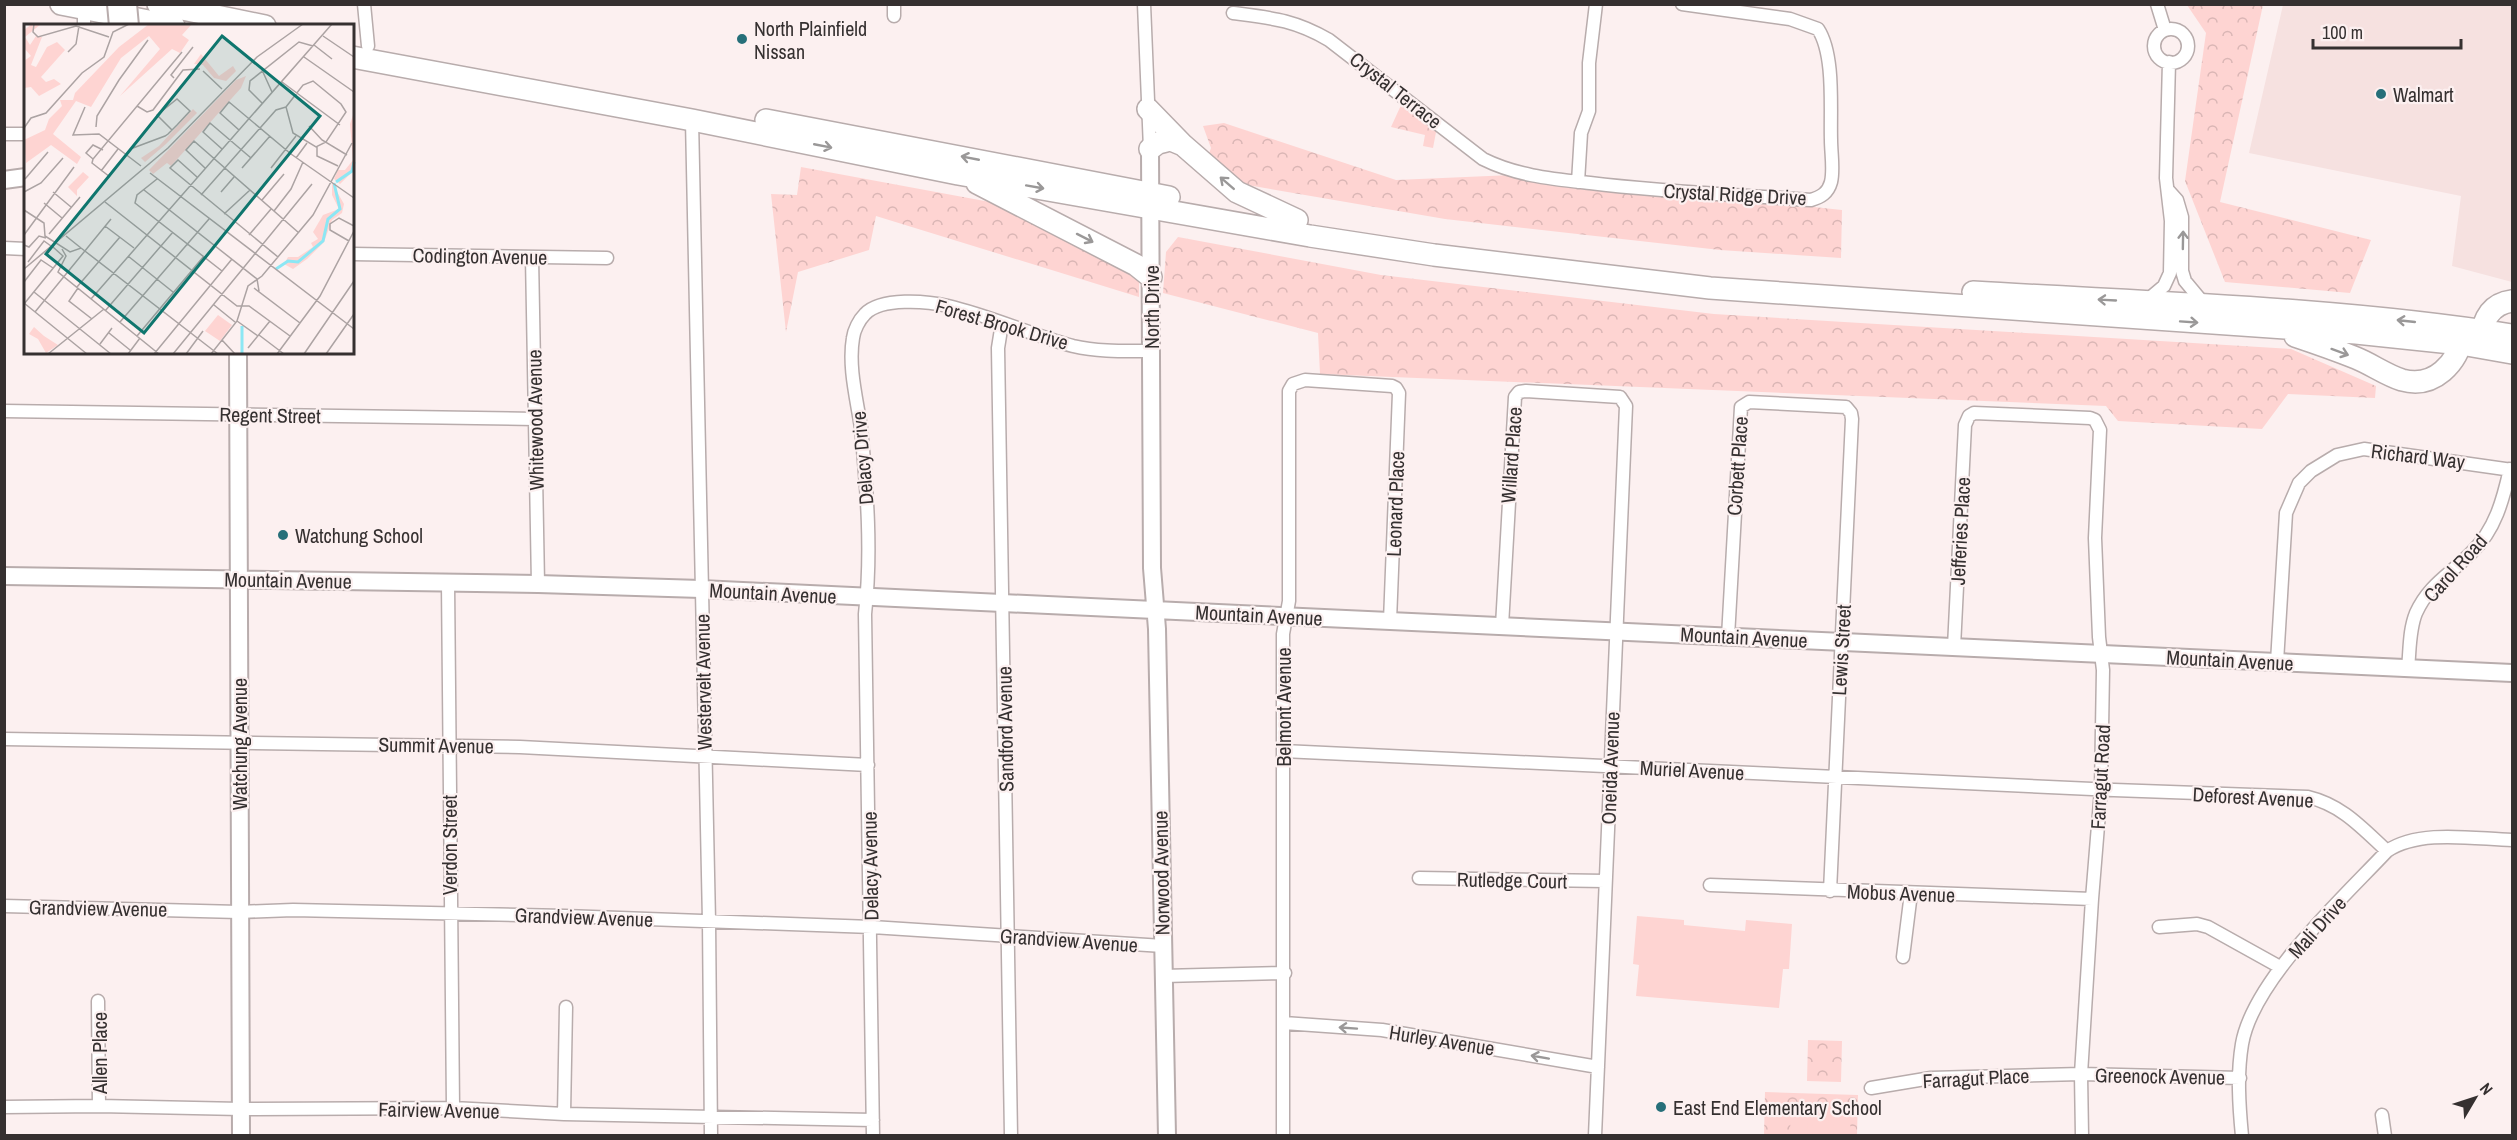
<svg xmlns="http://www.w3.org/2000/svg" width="2517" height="1140" font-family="'Archivo Narrow',sans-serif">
<defs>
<pattern id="forest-crowns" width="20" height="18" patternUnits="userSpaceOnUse" patternTransform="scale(1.5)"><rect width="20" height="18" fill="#fed4d2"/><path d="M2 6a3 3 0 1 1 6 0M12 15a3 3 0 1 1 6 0" fill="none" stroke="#dab6b5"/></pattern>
</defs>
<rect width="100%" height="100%" fill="#fcf0f0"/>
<!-- built -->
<path fill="#f6e1e0" d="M2283 5H2512V282L2452 266 2461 196 2249 153Z"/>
<!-- forest -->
<path fill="url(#forest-crowns)" d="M2187 5H2263L2220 202 2371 240 2350 293 2225 282 2185 181 2206 33Z
M1402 103 1437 127 1433 148 1423 146 1425 135 1391 127Z
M1224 123 1396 180 1512 175 1842 210 1841 258 1720 250 1445 219 1201 177 1211 148 1203 126Z
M801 167 990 202 1139 279V297L876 216 869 250 798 272 786 332 771 194 797 195Z
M1178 237 1381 275 1714 314 2291 349 2376 386 2375 398 2288 394 2262 429 2118 421 2106 406 1320 374 1318 333 1163 293 1166 252Z
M1808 1040 1842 1041 1841 1082 1807 1081Z
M1765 1092 1858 1095 1857 1135 1764 1136Z"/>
<!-- pitch -->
<path fill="#fed4d2" d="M1637 916 1684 920V925L1745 931 1746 920 1792 924 1789 969H1783L1779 1008 1636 996 1639 965 1633 964Z
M1769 1101 1786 1102 1785 1135H1769Z
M1791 1102H1808L1807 1135H1790Z
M1813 1103H1829L1828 1135H1812Z
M1834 1103 1851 1104 1850 1135H1833Z"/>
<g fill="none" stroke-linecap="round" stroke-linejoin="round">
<!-- street casing -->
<g stroke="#b8acac" stroke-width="15">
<path id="street" d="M364 4 368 46
M894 4V16
M1144 4 1150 149
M2157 4 2165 30
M84 9V26
M1233 13C1272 18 1295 20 1329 40L1483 159C1517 176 1553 179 1590 183 1663 192 1737 195 1811 200 1821 197 1828 193 1831 182 1834 170 1831 153 1831 140 1830 109 1835 55 1818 29L1790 19 1682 4
M2154 46a17 17 0 1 1 34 0a17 17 0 1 1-34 0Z
M692 120 709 921 711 1136
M4 134H26
M1578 182 1581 133 1589 111V63L1596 4
M2168 190 2177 200 2182 217V271L2185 281 2205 305
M4 248 26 249
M352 254 607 258
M532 257 538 584
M2145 302 2164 286 2170 273 2171 221 2166 178 2169 62
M1002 323 998 348 1011 1136
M4 411 535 419
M448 583 453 1108
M1502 626 1515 397 1519 392 1526 391 1620 397 1626 406 1595 1136
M1728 637 1741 407 1749 402 1846 407 1851 413 1852 419 1830 891
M1954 647 1965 425 1969 416 1974 413 2090 418 2095 420 2100 430 2095 538 2099 637 2103 670 2101 789 2092 899 2081 1074 2082 1136
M2277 662 2286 513 2299 483 2311 471 2337 455 2364 449 2512 470
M2408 668C2410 650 2409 630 2416 613 2429 584 2451 574 2472 552 2495 530 2503 500 2510 469
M4 739 520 747 868 765
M1283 751 2114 790 2308 797C2342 805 2362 828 2387 851
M1419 878 1605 881
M1710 885 2092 899
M4 906 239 912 293 910 565 916 872 927 1163 946
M2159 927 2197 924 2208 927 2280 967
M1903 957 1911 893
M1163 976 1285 973
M98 1001 99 1106
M1284 1023 1382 1030 1598 1067
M1871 1088 1931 1078 2081 1074 2240 1078
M4 1107 99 1106 241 1109 453 1108 564 1114 873 1120
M564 1114 566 1007
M2382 1115 2385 1136
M873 1136 865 614C872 552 867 490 861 428 857 400 848 367 853 338 854 330 859 320 865 314 881 297 927 301 948 306 991 316 1031 335 1073 346 1099 352 1124 351 1150 351
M1283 1136V634L1289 601V391L1293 384 1305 380 1392 386 1396 388 1399 393 1390 621
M2242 1136C2239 1105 2237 1074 2242 1044 2253 980 2343 898 2387 851 2420 829 2474 839 2512 840"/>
</g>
<!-- secondary casing -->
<g stroke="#b8acac" stroke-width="20">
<path id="secondary" d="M1150 149 1152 568 1157 629 1167 1136
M4 180 26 177
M238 352 241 1136
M4 576 538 584 701 589 2512 673"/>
</g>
<!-- highway casing -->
<g stroke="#b8acac" stroke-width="24">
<path id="highway" d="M61 4 174 26
M158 4 265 26
M352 57 692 120 958 174 1310 236 1434 255 1710 288 2356 333 2461 344 2512 353
M1148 109 1183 145
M766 120 1169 197
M1150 149 1158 143 1166 141 1171 140 1183 145 1237 192 1297 220
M977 183 1136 265 1151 277
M1973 292C2153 303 2334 307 2512 335
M2295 336C2316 343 2336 350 2356 358 2371 364 2386 375 2402 380 2434 389 2458 363 2463 334
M2480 343C2482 322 2489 304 2512 301"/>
</g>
<!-- street -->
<use href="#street" stroke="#fff" stroke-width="12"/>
<!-- secondary -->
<use href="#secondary" stroke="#fff" stroke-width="16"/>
<!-- highway -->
<use href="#highway" stroke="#fff" stroke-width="21"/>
<!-- secondary-bridge casing -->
<g stroke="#b8acac" stroke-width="20" stroke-linecap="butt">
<path id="secondary-bridge" d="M116 4 118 26
M128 4 130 26"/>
</g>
<!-- secondary-bridge -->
<use href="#secondary-bridge" stroke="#fff" stroke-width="16"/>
</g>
<!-- one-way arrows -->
<defs><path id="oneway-shaft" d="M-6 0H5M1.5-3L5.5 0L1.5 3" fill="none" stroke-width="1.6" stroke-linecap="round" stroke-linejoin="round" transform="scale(1.5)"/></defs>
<g stroke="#9a9898">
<use href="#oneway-shaft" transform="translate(823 146) rotate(11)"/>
<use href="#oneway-shaft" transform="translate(970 158) rotate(-169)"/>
<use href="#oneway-shaft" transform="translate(1227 183) rotate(-139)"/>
<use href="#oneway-shaft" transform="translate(1035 187) rotate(10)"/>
<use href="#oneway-shaft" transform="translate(1085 238) rotate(27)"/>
<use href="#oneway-shaft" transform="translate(2183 240) rotate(-89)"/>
<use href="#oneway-shaft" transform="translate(2107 300) rotate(-177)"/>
<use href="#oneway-shaft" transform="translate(2406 321) rotate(-174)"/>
<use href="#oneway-shaft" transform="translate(2189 322) rotate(4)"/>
<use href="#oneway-shaft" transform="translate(2340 352) rotate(20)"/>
<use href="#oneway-shaft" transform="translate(1348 1028) rotate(-176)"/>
<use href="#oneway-shaft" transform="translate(1540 1057) rotate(-170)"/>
</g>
<!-- markers -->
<g fill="#266f79" stroke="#fcf0f0" stroke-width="2">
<circle cx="742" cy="39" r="6"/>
<circle cx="2381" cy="94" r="6"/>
<circle cx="283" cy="535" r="6"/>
<circle cx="1661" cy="1107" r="6"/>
</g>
<g text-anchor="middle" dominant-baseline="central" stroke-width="4.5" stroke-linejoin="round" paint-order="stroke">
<!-- poi labels -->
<g font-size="20" fill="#353030" stroke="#fcf0f0" text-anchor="start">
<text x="754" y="28">North Plainfield<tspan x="754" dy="23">Nissan</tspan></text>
<text x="2393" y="94">Walmart</text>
<text x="295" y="535">Watchung School</text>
<text x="1673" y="1107">East End Elementary School</text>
</g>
<!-- street labels -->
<g font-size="20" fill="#353030" stroke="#fcf0f0">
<text transform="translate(1396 90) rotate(38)">Crystal Terrace</text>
<text transform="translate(1735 194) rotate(3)">Crystal Ridge Drive</text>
<text transform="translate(480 256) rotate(1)">Codington Avenue</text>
<text transform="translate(1151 307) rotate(-90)">North Drive</text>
<text transform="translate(1002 324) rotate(16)">Forest Brook Drive</text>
<text transform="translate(270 415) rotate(1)">Regent Street</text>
<text transform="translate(535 420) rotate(-91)">Whitewood Avenue</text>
<text transform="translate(1511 455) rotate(-86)">Willard Place</text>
<text transform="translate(2418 456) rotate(7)">Richard Way</text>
<text transform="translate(862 458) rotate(-95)">Delacy Drive</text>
<text transform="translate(1737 466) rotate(-86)">Corbett Place</text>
<text transform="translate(1395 504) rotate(-88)">Leonard Place</text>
<text transform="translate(1960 531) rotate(-87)">Jefferies Place</text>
<text transform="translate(2455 568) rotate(-48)">Carol Road</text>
<text transform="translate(288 580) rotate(1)">Mountain Avenue</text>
<text transform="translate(773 593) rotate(3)">Mountain Avenue</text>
<text transform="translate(1259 615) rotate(3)">Mountain Avenue</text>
<text transform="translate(1744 637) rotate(3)">Mountain Avenue</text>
<text transform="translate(1841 650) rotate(-87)">Lewis Street</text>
<text transform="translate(2230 660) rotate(3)">Mountain Avenue</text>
<text transform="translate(703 682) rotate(-91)">Westervelt Avenue</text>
<text transform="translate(1283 707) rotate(-90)">Belmont Avenue</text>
<text transform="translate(1005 729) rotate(-91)">Sandford Avenue</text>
<text transform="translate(239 744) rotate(-90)">Watchung Avenue</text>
<text transform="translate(436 745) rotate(1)">Summit Avenue</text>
<text transform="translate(1610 768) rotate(-88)">Oneida Avenue</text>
<text transform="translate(1692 770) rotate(3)">Muriel Avenue</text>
<text transform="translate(2100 777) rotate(-87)">Farragut Road</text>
<text transform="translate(2253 797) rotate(3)">Deforest Avenue</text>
<text transform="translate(449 845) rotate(-90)">Verdon Street</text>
<text transform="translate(870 866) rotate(-91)">Delacy Avenue</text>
<text transform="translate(1161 873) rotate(-91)">Norwood Avenue</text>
<text transform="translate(1512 880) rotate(1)">Rutledge Court</text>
<text transform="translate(1901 893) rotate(2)">Mobus Avenue</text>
<text transform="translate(98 908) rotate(1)">Grandview Avenue</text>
<text transform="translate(584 917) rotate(2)">Grandview Avenue</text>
<text transform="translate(2317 927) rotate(-48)">Mali Drive</text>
<text transform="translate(1069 940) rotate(4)">Grandview Avenue</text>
<text transform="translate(1442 1040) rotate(9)">Hurley Avenue</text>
<text transform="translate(99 1053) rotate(-90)">Allen Place</text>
<text transform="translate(2160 1076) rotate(1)">Greenock Avenue</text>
<text transform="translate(1976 1078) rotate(-3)">Farragut Place</text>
<text transform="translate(439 1110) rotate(1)">Fairview Avenue</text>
</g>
</g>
<!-- overview -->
<g transform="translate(24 24)">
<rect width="330" height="330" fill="#fcf0f0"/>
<path d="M10 303 20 312 34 321 22 329 14 315 5 310Z" fill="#fed4d2"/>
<path d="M8 0H17L1 13 6 21 12 12 18 13 7 41 12 43 23 23 33 18 41 26 17 53 22 58 30 55 37 60 15 72 7 63 0 64V37L7 32 0 24V6ZM125 0H168L158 11 165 16 156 29 148 25 96 72 136 25 125 12 97 34 67 83 52 77 29 110 57 133 53 140 27 121 2 139 0 116 21 106 25 95 38 82 36 76H49L51 69 95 23ZM177 30 195 52 209 42 212 47 202 57 190 54 179 41 170 40ZM222 52 217 64 147 142 143 139 129 150 125 146 212 56ZM169 85 173 89 142 120 121 138 117 134 135 122ZM330 88V146L316 160 310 155 314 146H321L329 136 326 100ZM59 148 65 153 53 166V172L44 163ZM308 159 320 180 318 189 308 196 300 218 283 235 269 245 260 240 264 233H274L289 223 287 219 294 215 289 208 299 191 315 185 308 171Z" fill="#fed4d2"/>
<path d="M194 291 208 301 196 317 181 307Z" fill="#fed4d2"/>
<path fill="none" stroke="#8ce7f4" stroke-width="3" d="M312 158 328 147 330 138M252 245 264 237 274 238 299 217 304 195 316 185 310 159M218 330V302"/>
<path fill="none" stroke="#aca3a3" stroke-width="1.5" d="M10 0 9 8 14 13 52 2 85 13M299 12 330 33M290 21 308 35M44 28 52 20 55 2M280 33 330 68M238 46 248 68M179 47 198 65M150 54 147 51 169 23M289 57 317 80 322 88 302 118 292 123 269 109 262 83 279 61ZM258 58 316 101M238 79 225 66 226 57 275 18 289 22M113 82 123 88 129 86 159 46 176 45M61 83 49 111 75 110 117 142M285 102 298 116 323 131M72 103 73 92 95 56 124 16M0 104 7 94 22 89 58 49 80 33 89 8 105 0M215 106 196 89 205 78 267 130 330 174M293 122V132L314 142M109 124 141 112 144 110 153 101 166 87 153 75 133 91 148 106M198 125 179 108 186 99 227 134M272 134 283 119M69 135 62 129 69 121 79 126M181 144 162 126 170 117 275 209M218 144 246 112M247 144 272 112M77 147 94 125M126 149 330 305M86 153 68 139 69 135 158 28M173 153 154 136 146 144 254 233M1 155 24 128M133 155 113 171 111 179 198 247M120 166 233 255 235 267M0 168 17 159 39 134M29 168 47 183M197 168 210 153M177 171 252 86 262 83M238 176 260 150M81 178 213 282H225L266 312M20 179 38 194M0 186 20 199 21 212 46 228 57 224 194 330M250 187 267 165 279 138M200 190 226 166M81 202 110 224M25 210 56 173M0 211 50 143M225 211 247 185M42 212 57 224M325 217 306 206V200L315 194 330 202M0 221 5 223 15 212 22 214M38 225 42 232 34 248 135 330M104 232 149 268M4 238 20 217 27 222M0 245 144 124 233 33 279 0M0 258 17 236 29 244M53 263 96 213M54 264 45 277 68 295M230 264 276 299M10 268 87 330M67 275 308 0M0 279 63 330M0 280 39 232 29 223M190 281 211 298M81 287 149 208M11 288 87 195M213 297 234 312M96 298 185 195M85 309 106 326M235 311 260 330M113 312 180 232M198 316 211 330M76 320 88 304M224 324 246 297M24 330 80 285M104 330 116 314M130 330 208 235M149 330 288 160M162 330 179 307M187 330 213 297 224 262 238 252 289 191 328 119M253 330 296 272 330 207M280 330 330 257M302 330 330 290"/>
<path fill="#0f766e" fill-opacity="0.15" stroke="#0f766e" stroke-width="3" d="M198 12 296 92 120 309 22 230Z"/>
<rect width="330" height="330" fill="none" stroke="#353030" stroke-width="3"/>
</g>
<!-- border -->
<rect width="2517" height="1140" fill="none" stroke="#353030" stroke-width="12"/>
<!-- north arrow -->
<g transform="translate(2475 1098) rotate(51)" stroke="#fcf0f0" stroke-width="4.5" paint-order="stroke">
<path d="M0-4.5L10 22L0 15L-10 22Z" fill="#353030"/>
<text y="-9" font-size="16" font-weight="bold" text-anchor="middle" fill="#353030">N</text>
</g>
<!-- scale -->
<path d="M2313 39v9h148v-9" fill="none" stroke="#353030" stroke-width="3"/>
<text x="2322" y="39" font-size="18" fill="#353030" stroke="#fcf0f0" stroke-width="4.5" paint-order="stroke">100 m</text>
</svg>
